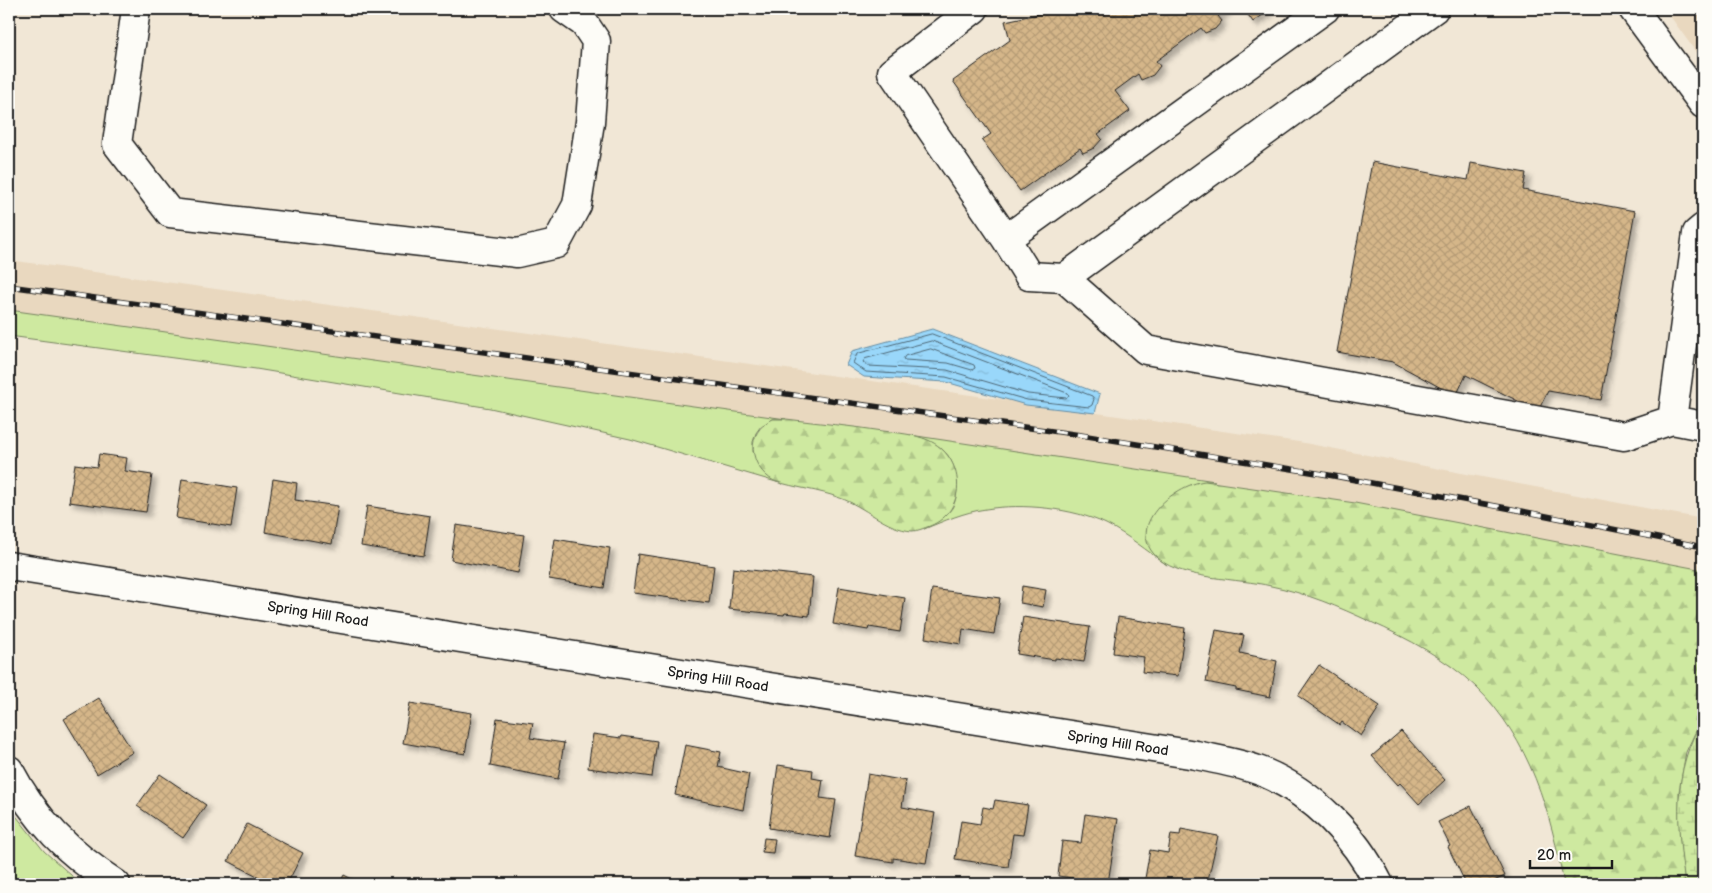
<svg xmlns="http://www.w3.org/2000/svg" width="1712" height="893" font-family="'Balsamiq Sans',sans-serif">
<defs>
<pattern id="forest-firs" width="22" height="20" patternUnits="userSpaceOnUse" patternTransform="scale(1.25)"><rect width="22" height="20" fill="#cee9a0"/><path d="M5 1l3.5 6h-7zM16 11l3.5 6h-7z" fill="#b0c789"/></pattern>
<pattern id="wetland-marsh" width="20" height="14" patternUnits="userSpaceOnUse" patternTransform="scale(1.25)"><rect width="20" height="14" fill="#cee9a0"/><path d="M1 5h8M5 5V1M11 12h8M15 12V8" fill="none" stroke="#b0c789"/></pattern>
<pattern id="water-ripples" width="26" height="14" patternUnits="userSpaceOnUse" patternTransform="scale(1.25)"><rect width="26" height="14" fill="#99d7fa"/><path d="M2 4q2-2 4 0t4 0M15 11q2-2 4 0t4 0" fill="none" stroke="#83b8d6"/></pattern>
<pattern id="building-cross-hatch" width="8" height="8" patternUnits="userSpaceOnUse" patternTransform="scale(1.25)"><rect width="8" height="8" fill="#d5b689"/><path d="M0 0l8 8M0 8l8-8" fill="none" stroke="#b69c76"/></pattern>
<filter id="shadow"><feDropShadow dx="4.5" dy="4.5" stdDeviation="2.5" flood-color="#0004"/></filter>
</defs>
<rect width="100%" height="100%" fill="#f1e7d6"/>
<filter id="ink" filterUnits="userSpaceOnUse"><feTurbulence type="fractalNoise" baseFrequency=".02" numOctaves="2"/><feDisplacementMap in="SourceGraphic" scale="10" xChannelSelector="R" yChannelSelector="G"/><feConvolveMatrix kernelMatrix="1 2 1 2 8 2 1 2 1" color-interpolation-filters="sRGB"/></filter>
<g filter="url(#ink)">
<!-- built -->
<path fill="#e9d8bf" d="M1665 9H1703V62Z
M9 260 978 396 1299 442 1703 519V572L9 311Z"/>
<!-- green -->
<path fill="#cee9a0" stroke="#75825e" d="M9 310 786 419H773L761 426 756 433 753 442V452L774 481 783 484 630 439 490 408 256 369 9 336Z
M910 435 1215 481H1205L1157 557 1167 565C1147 551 1128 535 1106 524 1073 508 1022 503 986 509 964 512 944 521 924 529 934 524 946 517 952 508 961 493 957 464 945 452 937 443 922 438 910 435Z
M9 807 44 851 81 884H9Z"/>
<!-- forest -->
<path fill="url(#forest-firs)" stroke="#75825e" d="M773 419H786C818 423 851 426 883 431 898 433 914 434 928 440 965 456 969 510 930 526 924 528 918 531 912 531 886 529 864 506 840 498 819 490 796 488 774 481 749 467 744 432 773 419Z
M1205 481 1355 503 1703 570V719L1695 733 1686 752 1679 792 1680 839 1685 884H1564C1551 814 1530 739 1476 687 1447 659 1407 638 1371 622 1339 607 1306 593 1271 586 1238 578 1184 580 1159 559 1122 528 1173 485 1205 481Z"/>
<!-- wetland -->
<path fill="url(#wetland-marsh)" stroke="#75825e" d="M1703 719V884H1685C1677 825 1671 772 1703 719Z"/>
<!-- water -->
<path fill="url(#water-ripples)" stroke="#678ca1" d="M932 329 1100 394 1095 413 1026 405 946 382 864 377 846 365 852 351Z"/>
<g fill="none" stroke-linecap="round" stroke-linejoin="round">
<!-- shore -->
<path stroke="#4e6775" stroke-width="1" d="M932 334 1092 396 1094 399 1092 405 1089 407 1027 400 946 377 866 372 853 363 857 354Z
M932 341 1067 393 1069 396 1066 398 1028 394 947 370 868 366 863 362 865 359Z
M931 349 974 365 975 368 972 370 948 363 905 360 903 359 905 356Z"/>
</g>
<!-- building -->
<path fill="url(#building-cross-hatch)" stroke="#1c1c1c" filter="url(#shadow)" d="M1053 9H1228L1218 16 1222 21 1215 29 1205 33 1201 28 1156 61 1160 66 1153 75 1141 80 1138 74 1115 91 1130 111 1098 134 1102 139 1094 148 1083 153 1080 148 1020 191 982 140 991 134 953 81 1010 40 1005 21 1048 12Z
M1244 9H1271L1253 22Z
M1372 162 1468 180 1471 163 1526 173 1523 190 1635 211 1601 400 1548 391 1538 411 1466 375 1456 396 1393 362 1337 352Z
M99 454 127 458 125 471 152 475 146 512 69 502 75 464 97 467Z
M182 479 237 488 231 527 176 518Z
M273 479 297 483 295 500 338 506 332 544 265 532Z
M367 506 430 516 424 556 361 546Z
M456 525 524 535 518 573 451 560Z
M555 539 610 548 604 588 549 579Z
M638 554 714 566 709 603 633 593Z
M733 568 813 577 809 616 785 613 784 615 729 609Z
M1022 586 1046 590 1043 607 1020 603Z
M839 587 905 598 900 632 869 627 868 630 833 624Z
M932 589 1000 598 994 634 963 629 961 644 925 638Z
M1023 617 1090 627 1084 662 1055 658V660L1017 654Z
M1118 617 1185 628 1178 676 1142 672 1144 657 1113 653Z
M1216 630 1244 635 1240 653 1277 661 1270 697 1236 690V688L1206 682Z
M1319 665 1380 706 1361 736 1342 722 1340 725 1298 696Z
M99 698 133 752 97 774 64 719Z
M410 703 472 713 465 754 403 743Z
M497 718 533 723 530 738 564 743 558 779 490 766Z
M1401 731 1445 780 1419 804 1400 783 1398 785 1372 756Z
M593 734 621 738 622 736 657 741 652 777 588 768Z
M685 745 721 752 718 767 749 774 743 810 675 795Z
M778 765 813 770 812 778 823 780 820 798 836 800 830 838 769 828Z
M160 774 206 805 183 838 137 806Z
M868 774 906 781 902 807 935 813 926 863 893 858V862L855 856Z
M995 800 1028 805 1023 835 1013 834 1008 867 955 859 961 821 980 824 983 807 993 809Z
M1471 806 1505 876 1487 884H1466L1448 847 1450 846 1438 822Z
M1085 814 1118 819 1108 883 1058 876 1062 841 1081 843Z
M247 824 303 853 287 884H273L228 861Z
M1181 829 1218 836 1207 884H1144L1150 850 1168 853 1171 834 1180 835Z
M764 838 775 839 773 853 762 852Z
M344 875 362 884H339Z"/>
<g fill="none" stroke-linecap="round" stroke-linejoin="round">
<!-- minor casing -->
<g stroke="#1c1c1c" stroke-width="31">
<path id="minor" d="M136 9 117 144 170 213 517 253 556 244 577 205 590 122 596 41 584 23 564 9
M974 9 892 72 1006 239 1325 9
M1434 9 1064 278 1146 350 1624 436 1672 420
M1633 9 1703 104
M1703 228 1697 233 1672 420 1703 426
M1006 239 1029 276 1064 278
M9 566 1196 755C1218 760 1241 763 1263 772 1313 793 1355 836 1379 884
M9 770C35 820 69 854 116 884"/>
</g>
<!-- minor -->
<use href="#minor" stroke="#fdfcf7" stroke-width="28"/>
<!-- rail casing -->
<g stroke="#1c1c1c" stroke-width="5.5">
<path id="rail" d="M9 286 1081 435 1323 474 1512 509 1703 547"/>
</g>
<!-- rail -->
<use href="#rail" stroke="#fdfcf7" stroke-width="4" stroke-dasharray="11" stroke-linecap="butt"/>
</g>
</g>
<g text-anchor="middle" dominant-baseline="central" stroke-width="4" stroke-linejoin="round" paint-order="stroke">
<!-- street labels -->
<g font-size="14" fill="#1c1c1c" stroke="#fdfcf7">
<text transform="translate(318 614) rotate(9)">Spring Hill Road</text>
<text transform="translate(718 679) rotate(9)">Spring Hill Road</text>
<text transform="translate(1118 743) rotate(9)">Spring Hill Road</text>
</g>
</g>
<!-- margin -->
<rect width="1712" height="893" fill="none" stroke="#fdfcf7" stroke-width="30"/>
<rect x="15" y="15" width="1682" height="863" fill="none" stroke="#1c1c1c" stroke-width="2" filter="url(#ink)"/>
<!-- scale -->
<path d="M1530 860v8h82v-8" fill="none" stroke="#1c1c1c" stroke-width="2.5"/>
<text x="1537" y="860" font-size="15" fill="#1c1c1c" stroke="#fdfcf7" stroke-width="4" paint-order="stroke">20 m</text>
</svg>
